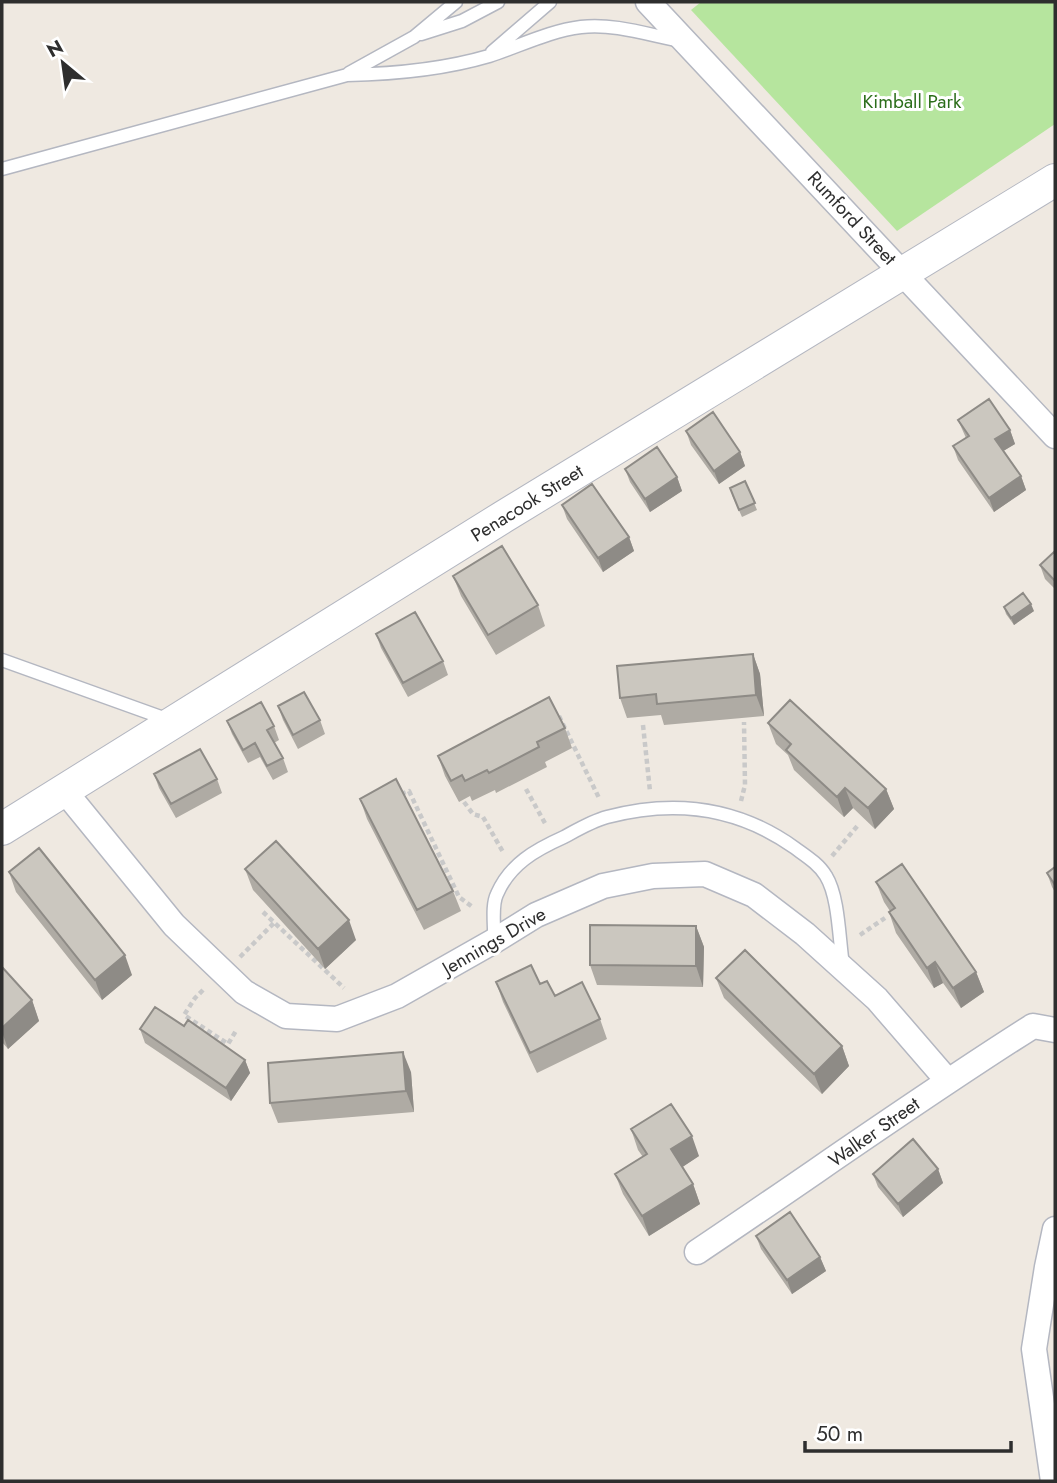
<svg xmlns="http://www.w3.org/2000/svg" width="1057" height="1483" font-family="Jost,sans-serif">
<rect width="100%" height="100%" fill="#efe9e1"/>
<!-- park -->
<path fill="#b6e59e" d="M701 2H1055V124L897 231 691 10Z"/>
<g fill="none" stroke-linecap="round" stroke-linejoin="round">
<!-- service casing -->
<g stroke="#b4b7c1" stroke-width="15">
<path id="service" d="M421 34 462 21 498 2
M492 52 550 2
M349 73 414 37 456 2
M2 169 347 75C393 74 445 69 489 56 520 46 549 31 581 27 614 23 649 35 681 41
M2 660 169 720
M494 941C495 927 491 906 497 894 510 864 535 850 564 837 577 830 592 821 607 817 675 799 738 807 795 848 806 856 819 864 826 876 839 897 839 940 843 965"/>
</g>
<!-- minor casing -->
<g stroke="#b4b7c1" stroke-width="27">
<path id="minor" d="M648 2 1055 436
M63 789 174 925 244 992 286 1016 337 1019 397 996 494 941 536 915 603 886 653 876 705 874 754 895 805 934 877 999 947 1080
M697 1252C809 1177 919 1098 1033 1026L1055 1030
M1053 1481 1034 1349 1047 1267 1055 1229"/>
</g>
<!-- tertiary casing -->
<g stroke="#b4b7c1" stroke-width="34">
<path id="tertiary" d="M2 829 503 517 1055 180"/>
</g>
<!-- path -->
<path stroke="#c9c9c9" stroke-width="4.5" stroke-dasharray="5 3.5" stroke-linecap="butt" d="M559 716 600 800
M643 725 650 791
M526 789 546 825
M401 794 409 791 459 897 474 908
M741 801 745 785 744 722
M464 802 473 814 483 817 503 852
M832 856 859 824
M263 912 344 988
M860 935 885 918
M240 957 274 923
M203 990 195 998 184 1015 228 1044 237 1029"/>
<!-- service -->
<use href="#service" stroke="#fff" stroke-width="12"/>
<!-- minor -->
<use href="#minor" stroke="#fff" stroke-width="24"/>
<!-- tertiary -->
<use href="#tertiary" stroke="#fff" stroke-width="32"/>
</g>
<!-- wall -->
<path fill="#afaba4" d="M958 420 1010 430 1015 444 1003 451 1021 476 1026 490 994 512 958 460 953 446 966 438Z
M686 431 740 452 745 466 719 484 691 445Z
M625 469 677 477 682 491 650 512 630 482Z
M745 481 757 510 742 517 732 495Z
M562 505 629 537 634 551 603 572 567 519Z
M1055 551V589L1045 579 1040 565Z
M453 576 538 605 545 626 496 655 461 596Z
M1004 607 1034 611 1014 625 1006 614Z
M376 634 443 661 448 675 408 697 381 648Z
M753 654 760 674 764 716 664 725 661 715 627 718 620 698Z
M278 706 320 720 325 734 298 749 283 720Z
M227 721 274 726 279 740 274 743 283 758 288 772 273 780 260 757 248 763 232 734Z
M768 723 886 789 894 809 875 829 853 808 844 817 794 770 788 755 776 744Z
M565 728 572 748 545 762 547 767 496 793 495 790 472 801 470 796 459 802 445 776 438 756Z
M154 774 217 779 222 793 176 818 159 788Z
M360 799 453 891 461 911 424 930 367 819Z
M1055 867V892L1052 887 1047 873Z
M245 869 356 940 325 969 253 890Z
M9 872 132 975 102 1000 16 892Z
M876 882 976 972 984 992 961 1008 943 983 934 988 896 933 889 912 890 911 884 902Z
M696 926 704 947 703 987 597 985 590 965Z
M2 967 32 1000 39 1021 8 1049 2 1042Z
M716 978 842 1046 849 1066 822 1094 724 998Z
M496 982 540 984 555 996 600 1019 607 1039 537 1073 503 1002Z
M184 1026 245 1060 250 1073 231 1101 145 1043 140 1029Z
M411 1072 414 1112 278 1123 270 1103Z
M631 1129 699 1156 682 1167 693 1184 700 1204 649 1236 623 1194 615 1174 643 1157 638 1150Z
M938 1169 943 1183 903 1217 878 1187 873 1174Z
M756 1236 820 1257 826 1271 792 1294 761 1249Z"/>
<!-- shaded-wall -->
<path fill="#8e8b86" d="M1010 430 1015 444 1000 453 995 439Z
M740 452 745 466 719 484 714 471Z
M1021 476 1026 490 994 512 989 498Z
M677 477 682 491 650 512 645 499Z
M629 537 634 551 603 572 598 558Z
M1031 604 1034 611 1014 625 1011 618Z
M753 654 760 674 764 716 756 695Z
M845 788 853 808 844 817 837 797Z
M886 789 894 809 875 829 868 808Z
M349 920 356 940 325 969 318 949Z
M696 926 704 947 703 987 696 966Z
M125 955 132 975 102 1000 95 980Z
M935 962 943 983 934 988 927 968Z
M976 972 984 992 961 1008 953 988Z
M32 1000 39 1021 8 1049 2 1032V1028Z
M842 1046 849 1066 822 1094 814 1074Z
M403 1052 411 1072 414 1112 406 1091Z
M245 1060 250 1073 231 1101 226 1088Z
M692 1136 699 1156 678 1170 671 1149Z
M938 1169 943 1183 903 1217 898 1204Z
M693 1184 700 1204 649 1236 642 1216Z
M820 1257 826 1271 792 1294 787 1280Z"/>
<!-- building -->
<path fill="#cbc7bf" stroke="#8e8b86" stroke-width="2" d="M989 399 1010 430 995 439 1021 476 989 498 953 446 969 436 958 420Z
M713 412 740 452 714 471 686 431Z
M657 447 677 477 645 499 625 469Z
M745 481 755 503 739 510 730 488Z
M592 484 629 537 598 558 562 505Z
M502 546 538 605 488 635 453 576Z
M1055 551V581L1040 565Z
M1023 593 1031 604 1011 618 1004 607Z
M415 612 443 661 403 683 376 634Z
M753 654 756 695 657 704 656 694 620 698 617 666Z
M304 692 320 720 293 735 278 706Z
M549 697 565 728 537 742 539 747 489 773 487 770 465 781 462 775 451 781 438 756Z
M790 700 886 789 868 808 845 788 837 797 786 750 791 744 768 723Z
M261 702 274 726 267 730 283 758 267 766 255 743 243 750 227 721Z
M200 749 217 779 171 804 154 774Z
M396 779 453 891 417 910 360 799Z
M276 841 349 920 318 949 245 869Z
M39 848 125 955 95 980 9 872Z
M902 864 976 972 953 988 935 962 927 968 889 912 895 908 876 882Z
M1055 867V885L1047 873Z
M590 925 696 926V966L590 965Z
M745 950 842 1046 814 1074 716 978Z
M531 965 540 984 547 981 555 996 582 982 600 1019 530 1053 496 982Z
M2 967 32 1000 2 1028Z
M155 1007 184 1026 188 1020 245 1060 226 1088 140 1029Z
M403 1052 406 1091 270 1103 268 1063Z
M671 1104 692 1136 671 1149 693 1184 642 1216 615 1174 647 1154 631 1129Z
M913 1139 938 1169 898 1204 873 1174Z
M790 1212 820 1257 787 1280 756 1236Z"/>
<g text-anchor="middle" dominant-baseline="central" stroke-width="6" stroke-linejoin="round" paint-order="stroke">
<!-- park labels -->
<g font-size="19" fill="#2c6e1b" stroke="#fff">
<text x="912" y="101">Kimball Park</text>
</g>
<!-- street labels -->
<g font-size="19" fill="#2e2e2e" stroke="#fff">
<text transform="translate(852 218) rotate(47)">Rumford Street</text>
<text transform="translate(527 503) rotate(-32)">Penacook Street</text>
<text transform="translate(494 941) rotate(-30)">Jennings Drive</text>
<text transform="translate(874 1132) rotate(-35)">Walker Street</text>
</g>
</g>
<!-- border -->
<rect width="1057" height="1483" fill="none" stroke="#2e2e2e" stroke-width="7"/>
<!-- north arrow -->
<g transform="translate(63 63) rotate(331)" stroke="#ffffff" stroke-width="5" paint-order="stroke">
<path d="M0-5L12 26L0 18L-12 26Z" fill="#2e2e2e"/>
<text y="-10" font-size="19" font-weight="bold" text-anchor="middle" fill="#2e2e2e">N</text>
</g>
<!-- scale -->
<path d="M805 1441v10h206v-10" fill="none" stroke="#2e2e2e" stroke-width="3.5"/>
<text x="816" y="1441" font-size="21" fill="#2e2e2e" stroke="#ffffff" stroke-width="5" paint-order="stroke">50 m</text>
</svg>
